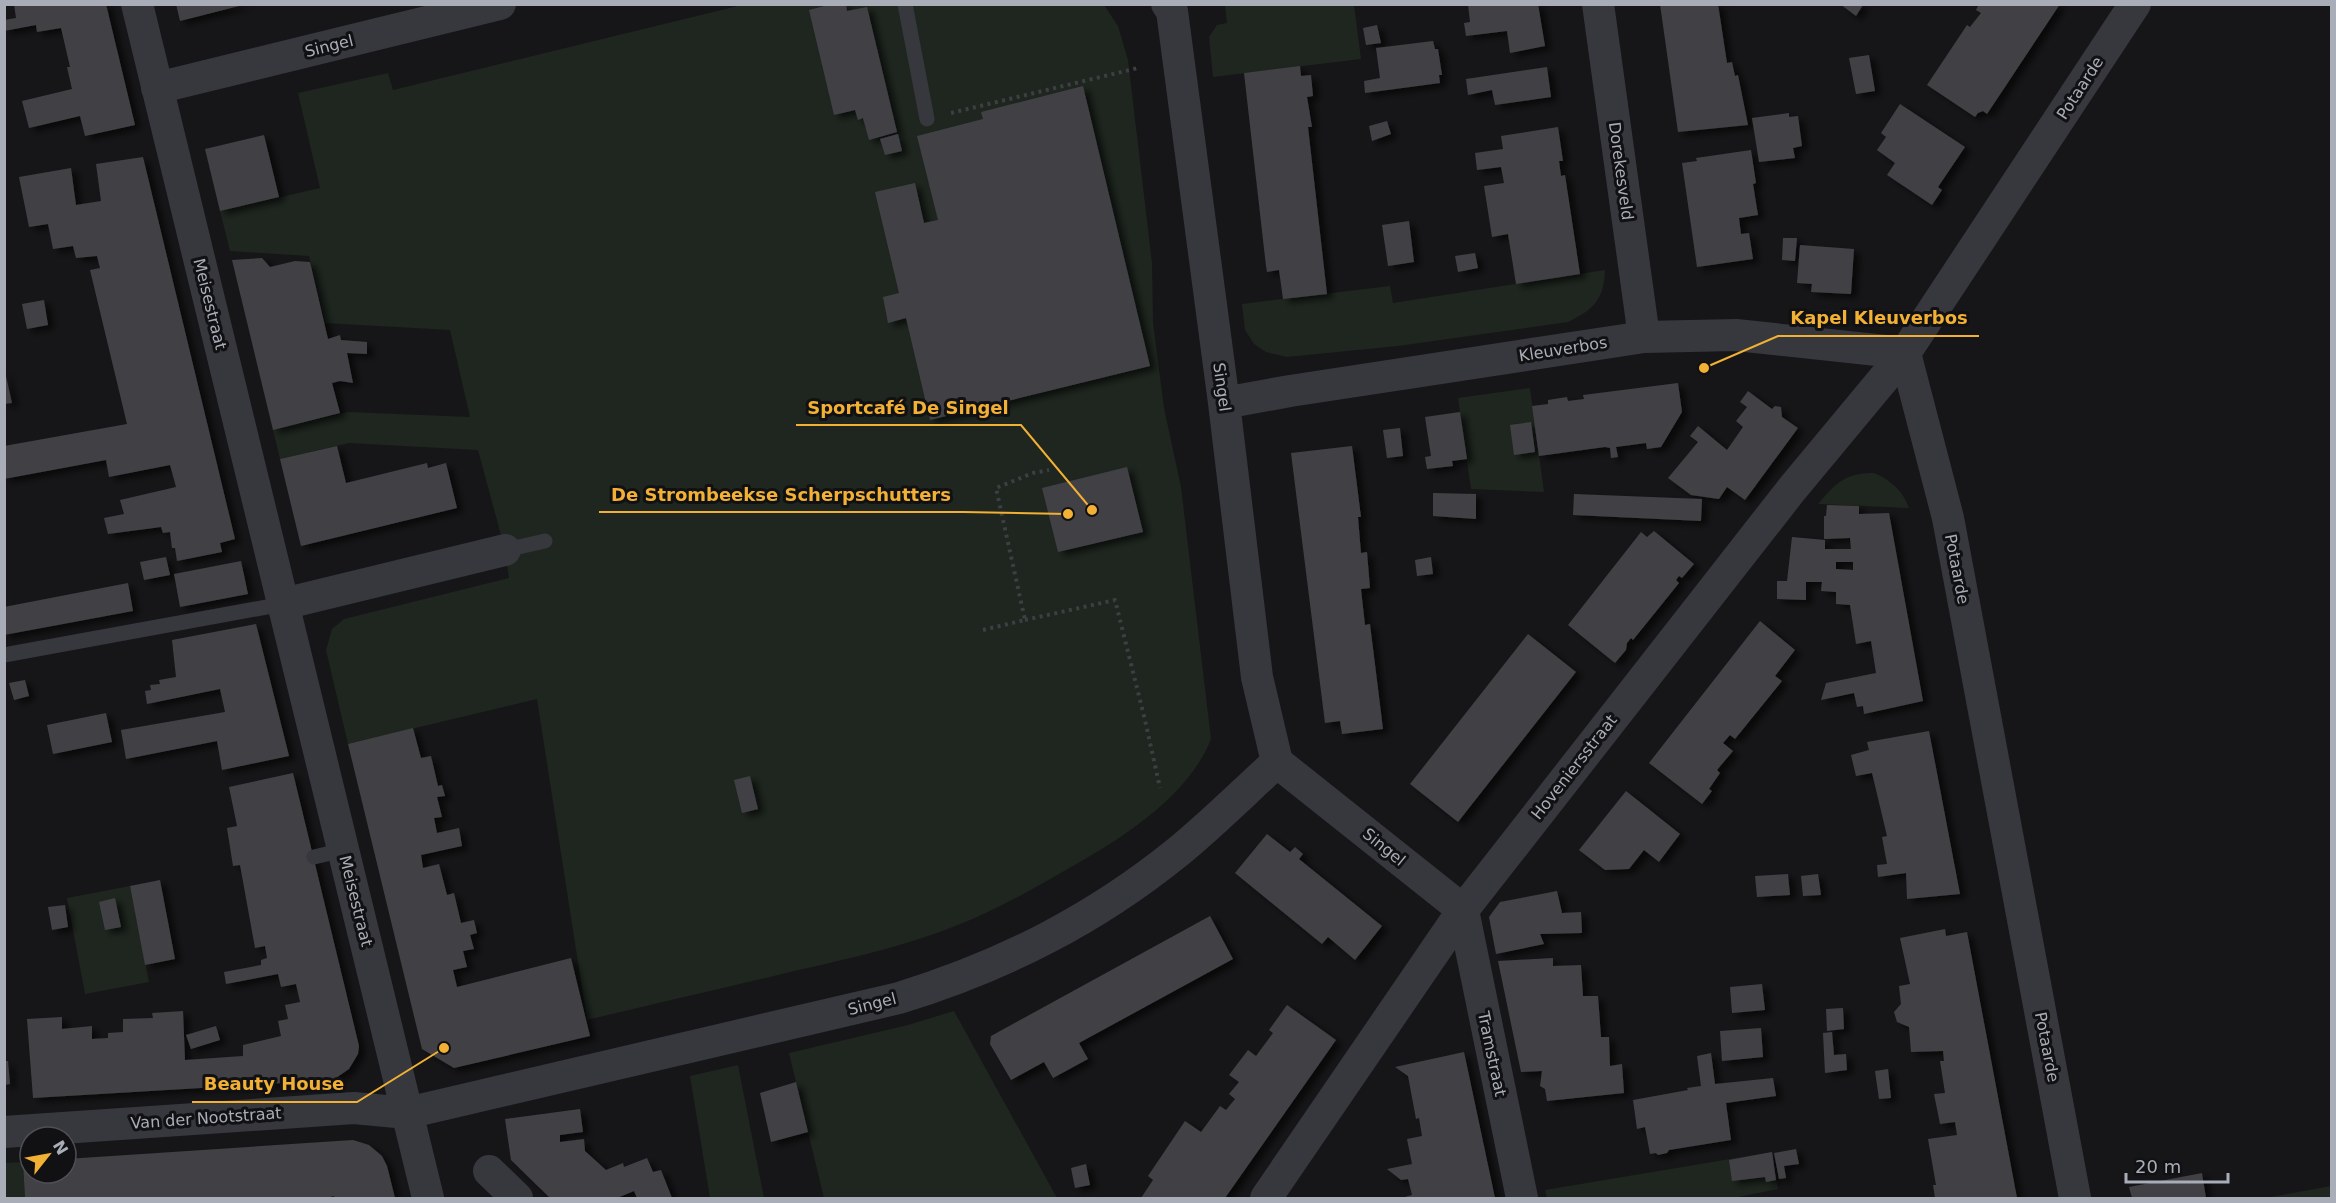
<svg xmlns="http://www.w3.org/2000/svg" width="2336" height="1203" font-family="'DejaVu Sans',sans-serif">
<defs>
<filter id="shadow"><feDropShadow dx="6" dy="4" stdDeviation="3" flood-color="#0009"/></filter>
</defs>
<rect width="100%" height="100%" fill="#161618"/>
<!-- green -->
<path fill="#1e261f" d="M742 5H1104L1118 26 1128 60 1152 263 1153 323 1164 408 1181 487 1211 739C1191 791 1132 832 1085 859 1035 888 986 917 931 935 884 951 834 962 786 973 720 989 653 1004 587 1020L537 699 348 744 326 650 332 629 344 619 509 578 505 550 478 450 349 443 280 459 273 430 348 412 470 417 450 330 325 323 309 256 230 251 220 211 320 188 298 93 388 73 393 90Z
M1225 5H1354L1361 59 1213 77 1209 37 1217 25 1227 23Z
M1605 270C1604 300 1593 310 1568 322L1398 346 1287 357 1266 352 1254 344 1245 330 1242 304 1390 286 1393 303Z
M1530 388 1544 492 1471 489 1458 398Z
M1874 473C1891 480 1903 491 1909 508L1818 504C1836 483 1845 473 1874 473Z
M130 886 149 982 85 994 67 898Z
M954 1011 1057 1198H824L789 1053 908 1025Z
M738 1065 764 1198H710L690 1076Z
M1772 1152 1778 1189 1733 1198H1547L1545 1190Z
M23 1162 25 1198H5V1163Z
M2331 1186V1198H2271V1197Z"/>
<!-- building -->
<path fill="#404145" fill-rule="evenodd" filter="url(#shadow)" d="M14 4H106L135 125 85 136 80 116 29 128 22 101 72 89 67 67H70L61 28 37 32 36 25 4 31V20L16 18Z
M176 4H243V5L180 21Z
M832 4H846L847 11 867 7 897 132 869 140 863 118 858 120 855 110 834 115 809 10Z
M1468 4H1538L1545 46 1510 53 1507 31 1466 36 1464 23 1470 22Z
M1660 4H1718L1727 63 1732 62 1735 76 1738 75 1748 125 1678 132Z
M1840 4H1862L1863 5 1856 16Z
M1979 4H2060L1987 114 1983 111 1978 113 1975 117 1927 85 1967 25 1970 27 1981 13 1976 10Z
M1377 25 1381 43 1366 45 1363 28Z
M1433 41 1435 49H1438L1442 75H1439L1440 83 1365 93 1364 81 1380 78 1376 48Z
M1869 55 1875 91 1856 94 1849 58Z
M1300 66 1301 76 1311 75 1313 96 1307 97 1312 127H1308L1327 294 1283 299 1279 270 1267 272 1266 266 1244 73Z
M1547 67 1551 97 1495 105 1492 90 1468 95 1466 79Z
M1083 86 1150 366 930 420 906 318 888 323 883 297 899 293 875 192 915 183 924 223 938 220 917 136 983 119 981 112Z
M1900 104 1965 147 1938 187 1942 190 1932 205 1887 175 1895 163 1877 150 1886 137 1881 133Z
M1789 113V117L1798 116 1802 146 1793 148 1795 158 1759 162 1752 118Z
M1387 121 1391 134 1372 141 1369 126Z
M1558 127 1563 161H1559L1561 176 1565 175 1580 274 1516 284 1508 234 1492 237 1484 186 1504 183 1501 167 1477 170 1475 153 1503 149 1501 136Z
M898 134 902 151 885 155 880 139Z
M264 135 279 197 220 211 205 149Z
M1751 150 1756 183 1753 184 1758 215 1739 218 1741 234 1749 233 1753 259 1697 267 1682 163 1697 161 1696 158Z
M143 157 235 539 220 543 222 552 177 561 175 548H172L170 532 163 533 161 527 108 534 104 518 124 514 120 500 176 487 170 465 109 477 106 460 4 479V446L127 424 90 270 100 268 97 256 76 258 73 246 53 249 48 224 29 227 19 177 71 168 76 205 101 201 96 164Z
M1409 221 1414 262 1388 266 1382 225Z
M1783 238H1797L1795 261 1782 260Z
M1800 245 1854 249 1851 294 1811 292 1812 284 1797 283Z
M1475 253 1478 268 1458 272 1455 256Z
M262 258 270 267 295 261 310 262 328 339 340 335 341 340 367 342V354L347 353 353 383 340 381 332 383 340 413 273 430 232 260Z
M44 300 48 325 27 329 22 304Z
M4 367 12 403 4 404Z
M1678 383 1682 412 1661 447 1647 449 1646 443 1616 447 1618 457 1611 458 1610 448 1605 447 1539 456 1532 406 1548 404V400L1567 397 1568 401 1584 399 1583 395Z
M1748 391 1772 409 1775 406 1781 407 1782 417 1798 428 1745 500 1727 487 1719 499 1691 495 1668 478 1698 442 1690 436 1698 426 1727 450 1743 427 1736 421 1747 407 1740 402Z
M1460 412 1467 459 1452 461 1453 466 1427 469 1425 457 1431 456 1425 417Z
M1531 422 1535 452 1514 455 1510 425Z
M1400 428 1403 456 1387 458 1383 430Z
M337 446 346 483 427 463 428 468 446 463 457 508 301 546 280 459Z
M1352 446 1361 517H1358L1361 553 1367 552 1370 588 1361 589 1365 625 1370 624 1383 729 1342 734 1340 721 1325 723 1291 453Z
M1127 467 1143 532 1058 552 1042 488Z
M1433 493 1476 494V519L1433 516Z
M1574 494 1702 499 1701 521 1573 515Z
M1827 505 1859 506V514L1889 513 1923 701 1864 714 1863 706 1857 707 1854 693 1821 700 1826 683 1876 673 1871 641 1856 644 1850 605 1836 604V592L1821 591 1822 582H1806V600L1777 599V581H1787L1792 537 1825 540V549H1851L1850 538 1824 539V516H1826ZM1836 562H1853V570L1836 569Z
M1654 531 1694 564 1682 578 1679 576 1676 580 1679 583 1633 640 1631 638 1627 643 1626 650 1615 663 1568 625 1641 532 1647 537Z
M166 557 170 575 144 580 140 562Z
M1431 557 1433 574 1417 576 1415 560Z
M241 561 248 594 180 607 174 574Z
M128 583 133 611 4 635V607Z
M1760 621 1795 650 1775 676 1782 681 1735 739 1730 735 1723 743 1733 751 1717 770 1720 773 1709 789 1712 791 1702 804 1649 763Z
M256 624 289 756 222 770 217 741 126 759 121 730 225 712 220 689 147 704 145 691 151 690 150 685 160 684 159 680 176 677 172 640Z
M1528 634 1576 672 1458 822 1410 784Z
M25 680 29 696 14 700 9 683Z
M106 713 112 742 53 754 47 725Z
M413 728 421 758 431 756 438 786 442 785 445 796 437 797 442 817 434 818 437 833 459 828 462 846 421 855 423 868 439 864 447 895 454 893 461 923 474 920 477 933 470 935 474 949 463 951 467 967 453 970 457 987 571 958 590 1036 454 1068 422 1049 348 744Z
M1929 731 1960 894 1907 899 1906 873 1878 877 1877 865 1887 864 1882 837 1887 836 1872 773 1856 776 1851 755 1869 750 1867 742Z
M293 773 359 1046 358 1054 349 1069 333 1080 33 1098 27 1019 62 1017V1029L92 1026V1039L108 1038V1033L123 1032V1019L153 1018 152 1013 183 1011 185 1060 243 1056V1045L281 1036 278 1021 288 1019 285 1005 300 1002 296 984 281 987 278 974 226 984 224 972 261 965V960L267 958 265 946 255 948 240 865 233 866 227 828 237 826 229 787Z
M750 776 758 809 742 813 734 780Z
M1626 791 1680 834 1659 862 1644 850 1629 869 1605 870 1579 850Z
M1267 834 1290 852 1295 847 1303 854 1299 859 1382 926 1355 960 1328 937 1322 944 1235 873Z
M1788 874 1790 895 1757 897 1755 876Z
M1818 874 1821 895 1803 896 1801 876Z
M160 880 175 959 145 965 130 886Z
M1557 891 1562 913 1581 912 1582 933 1540 934 1544 944 1496 954 1489 917 1500 902Z
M115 898 121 927 105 930 99 902Z
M65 905 68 927 52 930 48 907Z
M1210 916 1233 959 1079 1043 1088 1059 1053 1078 1044 1062 1011 1080 990 1044 991 1036Z
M1945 929 1946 936 1967 932 2017 1198H1935L1933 1185H1936L1928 1139 1957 1135 1955 1122 1940 1124 1934 1094 1945 1093 1940 1061H1944L1943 1051 1911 1052 1909 1027 1897 1022 1894 1012 1901 1004 1899 986 1910 984 1900 938Z
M1553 958V966L1581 965 1583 996H1598L1601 1037H1609L1610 1066 1622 1064 1624 1093 1547 1101 1545 1089 1540 1086 1542 1071 1521 1072 1498 961Z
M1762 984 1765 1010 1732 1013 1730 987Z
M1287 1005 1336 1040 1225 1198H1141L1153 1180 1148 1176 1185 1121 1201 1132 1220 1106 1226 1110 1235 1099 1229 1094 1239 1082 1229 1075 1248 1050 1256 1056 1273 1033 1269 1030Z
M1843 1008 1844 1029 1827 1031 1826 1009Z
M216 1026 220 1040 191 1049 186 1035Z
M1761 1028 1763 1057 1722 1061 1720 1031Z
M1832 1032 1834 1055 1846 1054 1847 1070 1825 1073 1823 1033Z
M1464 1052 1495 1198H1401L1412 1195 1408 1179 1401 1180 1387 1169 1412 1164 1407 1139 1422 1136 1419 1118 1416 1119 1408 1076 1395 1067Z
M1711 1053 1715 1084 1773 1078 1776 1096 1726 1103 1731 1140 1669 1150 1667 1153 1658 1155 1656 1153 1650 1154 1645 1127 1637 1129 1633 1100 1688 1090 1687 1088 1701 1086 1697 1056Z
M4 1061H8L10 1084 4 1085Z
M1888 1069 1891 1098 1879 1099 1875 1071Z
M796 1082 808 1132 771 1142 760 1093Z
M580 1109 583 1132 560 1135V1142L584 1139 585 1151 606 1170 623 1163 624 1167 647 1158 653 1172 661 1170 672 1198H637L634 1191 617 1198H550L511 1160 505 1119Z
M353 1140 369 1145 382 1156 387 1166 395 1198H334V1196L326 1198H25L23 1162H30V1173H66V1159Z
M1796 1149 1799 1164 1784 1166 1786 1178 1779 1179 1774 1153Z
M1772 1152 1776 1180 1766 1182 1765 1177 1732 1181 1729 1160Z
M1086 1164 1090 1185 1075 1188 1071 1168Z
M2202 1173 2206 1198H2132L2129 1187Z"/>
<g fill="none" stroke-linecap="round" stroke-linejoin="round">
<!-- path -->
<path stroke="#3d3f44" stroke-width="4" stroke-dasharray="3 4.5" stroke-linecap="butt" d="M951 113 1138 68
M1025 620 1115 600 1145 720 1160 788
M983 630 1025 620 996 488 1033 473 1049 470"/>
<!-- service -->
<path stroke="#37383d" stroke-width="15" d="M905 4 927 119
M505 550 545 541
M4 655 283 604
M314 857 343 850"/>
<!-- minor -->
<path stroke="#37383d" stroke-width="32" d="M137 4 428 1198
M1598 4 1644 337
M157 88 500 4
M1905 353 1948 518 2075 1198
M1224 403 1290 391 1644 337 1736 335 1905 353
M283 604 505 550
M1277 762 1463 910
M1463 910 1522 1198
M4 1132 354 1108 407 1113 899 998C1003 966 1094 920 1179 851 1213 823 1244 792 1277 762L1257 677 1224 403 1172 11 1167 4
M489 1171 517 1198
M1266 1198 1463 910 1792 489 1905 353 2135 4"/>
</g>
<g text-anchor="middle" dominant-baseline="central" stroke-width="6" stroke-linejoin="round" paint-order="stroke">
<!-- street labels -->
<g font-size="16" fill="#a8adb8" stroke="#111113">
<text transform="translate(329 46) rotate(-14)">Singel</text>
<text transform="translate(2080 88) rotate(-57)">Potaarde</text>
<text transform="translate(1621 171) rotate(82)">Dorekesveld</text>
<text transform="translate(210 304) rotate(76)">Meisestraat</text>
<text transform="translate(1563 349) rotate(-9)">Kleuverbos</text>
<text transform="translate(1222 387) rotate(82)">Singel</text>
<text transform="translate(1957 569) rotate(79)">Potaarde</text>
<text transform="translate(1574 767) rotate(-52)">Hoveniersstraat</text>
<text transform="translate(1384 847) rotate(39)">Singel</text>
<text transform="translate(356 901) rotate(76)">Meisestraat</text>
<text transform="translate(872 1004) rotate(-14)">Singel</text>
<text transform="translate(2047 1047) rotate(79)">Potaarde</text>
<text transform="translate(1492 1054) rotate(78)">Tramstraat</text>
<text transform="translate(206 1118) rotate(-4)">Van der Nootstraat</text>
</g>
</g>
<!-- callouts -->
<path fill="none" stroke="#f2b134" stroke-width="2" d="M1704 368L1778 336H1979M1092 510L1021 425H796M1068 514L963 512H599M444 1048L357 1102H192"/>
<g fill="#f2b134" stroke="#111113" stroke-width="2">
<circle cx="1704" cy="368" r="6"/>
<circle cx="1092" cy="510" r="6"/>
<circle cx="1068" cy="514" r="6"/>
<circle cx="444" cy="1048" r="6"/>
</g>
<g font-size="18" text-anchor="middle" font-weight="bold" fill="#f2b134" stroke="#111113" stroke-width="6" stroke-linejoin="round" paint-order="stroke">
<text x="1879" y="324">Kapel Kleuverbos</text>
<text x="908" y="414">Sportcafé De Singel</text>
<text x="781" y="501">De Strombeekse Scherpschutters</text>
<text x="274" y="1090">Beauty House</text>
</g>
<!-- border -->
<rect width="2336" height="1203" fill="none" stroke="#a8adb8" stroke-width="12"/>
<!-- north arrow -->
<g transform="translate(48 1155) rotate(59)"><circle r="28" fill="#111113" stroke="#4d4f55" stroke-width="1.5"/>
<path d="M0-4.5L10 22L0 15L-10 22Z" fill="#f2b134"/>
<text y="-9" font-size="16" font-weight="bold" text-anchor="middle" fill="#a8adb8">N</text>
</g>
<!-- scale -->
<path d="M2126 1173v9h102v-9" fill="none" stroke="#a8adb8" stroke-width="3"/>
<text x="2135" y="1173" font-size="18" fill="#a8adb8" stroke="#111113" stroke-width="4.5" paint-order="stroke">20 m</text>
</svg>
